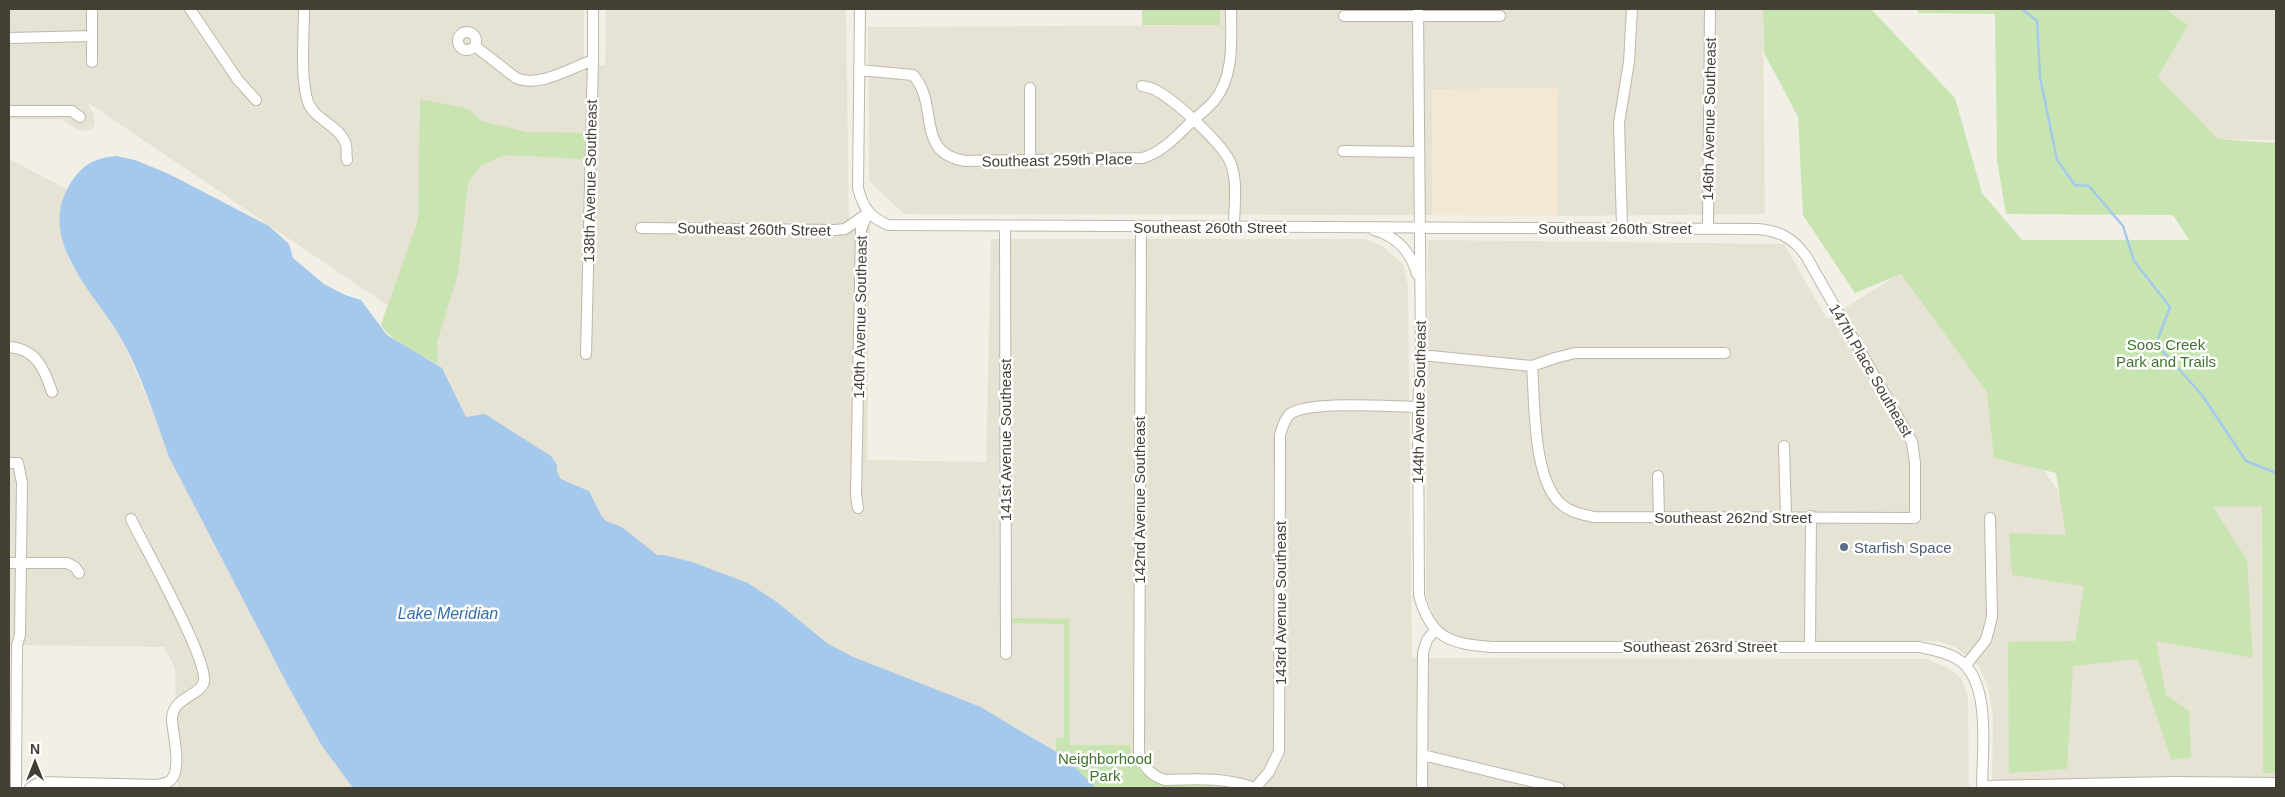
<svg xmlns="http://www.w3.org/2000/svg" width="2285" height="797" font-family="Helvetica,sans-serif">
<rect width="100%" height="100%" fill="#f2f0e6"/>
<!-- residential -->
<path fill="#e6e2d4" d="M9 9H584V65H605L606 9H846L849 225 870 226 867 460 986 462 991 239H1364L1382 246 1403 264 1408 286 1412 658 1926 659 1946 667 1961 678 1968 696 1969 788H1096L1062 755 981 707 851 656 827 643 777 602 748 583 691 562 664 555H657L622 527 606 521 601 515 589 491 561 479 557 472V465L466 417 442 368 396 341 381 325 387 305 87 102 93 113 95 124 91 130 80 131 61 119H9Z
M1220 9H1763L1765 214 1558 216V89H1432V215L904 214 869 181 868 27 1220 25Z
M2166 9H2276V140L2218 139 2158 77 2188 25Z
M9 159 67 189 62 209 65 250 72 266 123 341 155 417 169 457 288 686 322 746 353 788H178L175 668 164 647 10 645 9 788Z
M1428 240 1784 244 1827 319 1901 273 2070 507 2262 506 2263 772 2276 773V788H1992L1993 713 1987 683 1978 665 1954 646 1936 641H1477L1447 633 1437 624 1426 595Z"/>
<!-- commercial -->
<path fill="#f3e8d2" d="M1558 88V216L1432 215V89Z"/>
<!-- green -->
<path fill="#c8e5b1" d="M1142 9H1220V25H1142Z
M1763 9H1871L1955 98 1982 193 2022 240H2189L2173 215 2006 214 1997 161 1995 14 1918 13V9H2166L2188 25 2158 77 2218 139 2276 143V773H2263L2262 506 2213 507 2247 560 2253 658 2156 641 2166 695 2189 711 2191 757 2171 760 2138 659 2073 666 2067 769 2009 773 2008 642 2075 641 2084 586 2012 575 2009 533 2066 535 2056 473 1994 458 1987 392 1901 274 1855 293 1803 215 1798 117 1764 53Z
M420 99 469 109 482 121 526 132 585 133V159L504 155 481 166 468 183 458 274 437 342 438 364C418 353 394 344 381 325L418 220Z
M1010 618 1069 619 1070 745H1130C1134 790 1179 785 1212 785V788H1096L1056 751V738H1064V624L1010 623Z"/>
<!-- water -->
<path fill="#a5c9ec" d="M116 156 135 160 169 174 269 226 289 244 293 258 324 284 345 295 361 300 387 335 442 368 466 417 485 414 551 456 557 465V472L561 479 589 491 601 515 606 521 622 527 657 555H664L692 562 748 583 777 602 827 643 851 656 981 707 1014 727 1062 755 1096 788H353L322 746 288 686 169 457C156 420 141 374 122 340 97 295 35 241 70 184 82 165 94 158 116 156Z"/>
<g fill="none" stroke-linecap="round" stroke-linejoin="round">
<!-- stream -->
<path stroke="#a5c9ec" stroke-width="2.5" d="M2022 9 2037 21 2040 77 2057 160 2075 185 2089 186 2123 226 2134 261 2170 307 2156 344 2202 395 2246 461 2276 473"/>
<!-- minor casing -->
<g stroke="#bdb8a9" stroke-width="12">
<path id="minor" d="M190 9 238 80 256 100
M304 9C304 34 300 79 308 102 314 120 341 126 346 145 347 149 346 155 347 160
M860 9 858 188C863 207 869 217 888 225L1758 229C1780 231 1793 238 1806 256L1912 442 1915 463V518L1594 517C1584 515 1573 513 1565 507 1532 486 1535 402 1532 366
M1418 9 1421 355 1418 407 1419 595C1430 638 1450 644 1492 647H1919C1932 650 1948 652 1959 660 1992 682 1982 753 1982 788
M1344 16H1500
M458 41a9 9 0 1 1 18 0a9 9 0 1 1-18 0Z
M9 38 92 36
M475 46 516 78C539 88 571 68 593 60
M92 62V9
M859 70 913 75C940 104 914 153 965 161L1143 158C1161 152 1173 140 1186 127 1195 118 1206 110 1214 101 1235 76 1231 39 1231 9
M1142 86C1147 87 1153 88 1157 91 1176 101 1224 145 1231 164 1238 182 1234 208 1234 227
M1030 88V160
M9 111H72L80 117
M1343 151 1419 152
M1005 226 1006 654
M1141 227 1139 753C1143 766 1151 776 1165 780 1196 779 1225 777 1255 788
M1622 227 1619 123 1629 62 1632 9
M641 228 835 230 845 229 865 215
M1708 228 1710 9
M1374 230C1396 236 1411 252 1417 274
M9 347C36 349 44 368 52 392
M586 354 593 60V9
M1421 355 1532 366 1555 358 1575 353H1725
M1784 446 1786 517
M9 463H18L22 483 20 635 17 645 16 788
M1658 476 1659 517
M858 508 856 495 861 229 868 213
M9 563H67L75 567 79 573
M1810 646 1811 516
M1966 665 1986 640 1992 617 1990 518
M1423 755 1559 788
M1982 786 2174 782 2276 783
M30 788 40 782 157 785C161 784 168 783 171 780 182 768 173 735 172 720 171 697 202 696 204 681 207 657 144 546 131 519
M1255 788 1269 772 1279 751 1280 435C1282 428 1285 418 1290 414 1309 400 1392 407 1418 407
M1422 788 1423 653 1427 640 1435 630"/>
</g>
<!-- minor -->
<use href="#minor" stroke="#fff" stroke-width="10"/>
</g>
<!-- markers -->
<circle fill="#5c6f8a" stroke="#fff" stroke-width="2" cx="1844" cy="547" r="5"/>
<g text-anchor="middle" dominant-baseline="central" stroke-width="5" stroke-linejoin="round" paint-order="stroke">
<!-- street labels -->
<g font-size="15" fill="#454036" stroke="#fff">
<text transform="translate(1709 119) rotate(-89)">146th Avenue Southeast</text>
<text transform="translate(1057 160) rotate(-1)">Southeast 259th Place</text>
<text transform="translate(590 181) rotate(-89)">138th Avenue Southeast</text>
<text x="1210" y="227">Southeast 260th Street</text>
<text x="1615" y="228">Southeast 260th Street</text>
<text transform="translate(754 229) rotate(1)">Southeast 260th Street</text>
<text transform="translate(860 317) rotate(-89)">140th Avenue Southeast</text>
<text transform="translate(1871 370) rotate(60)">147th Place Southeast</text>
<text transform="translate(1419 402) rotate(-89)">144th Avenue Southeast</text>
<text transform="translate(1005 440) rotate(-90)">141st Avenue Southeast</text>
<text transform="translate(1139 500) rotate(-90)">142nd Avenue Southeast</text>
<text x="1733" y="517">Southeast 262nd Street</text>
<text transform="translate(1280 603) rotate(-90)">143rd Avenue Southeast</text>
<text x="1700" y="646">Southeast 263rd Street</text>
</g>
<!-- park labels -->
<g font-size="15" fill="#40742c" stroke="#fff">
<text x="2166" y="344">Soos Creek<tspan x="2166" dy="17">Park and Trails</tspan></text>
<text x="1105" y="758">Neighborhood<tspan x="1105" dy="17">Park</tspan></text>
</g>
<!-- service labels -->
<g font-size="15" fill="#4e5e75" stroke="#fff" text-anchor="start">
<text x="1854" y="547">Starfish Space</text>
</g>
<!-- water labels -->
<g font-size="16" font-style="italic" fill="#346eab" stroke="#fff">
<text x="448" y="613">Lake Meridian</text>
</g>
</g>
<!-- border -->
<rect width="2285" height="797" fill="none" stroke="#454036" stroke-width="20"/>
<!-- north arrow -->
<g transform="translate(35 762)" stroke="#ffffff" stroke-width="4" paint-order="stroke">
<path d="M0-4L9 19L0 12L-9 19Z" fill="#454036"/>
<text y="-8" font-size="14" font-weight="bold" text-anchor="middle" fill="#454036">N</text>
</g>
</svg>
